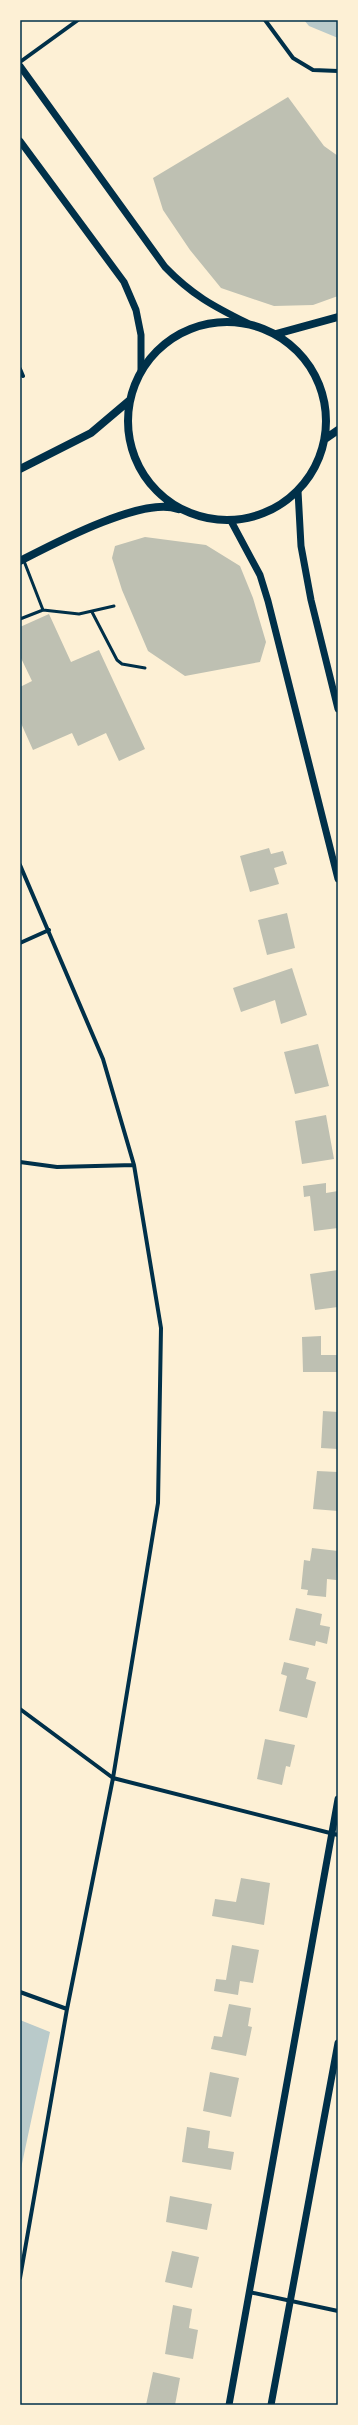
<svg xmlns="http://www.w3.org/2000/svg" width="358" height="2425" font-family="'Asap Condensed',sans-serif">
<rect width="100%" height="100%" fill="#fdf0d5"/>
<!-- green -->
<path fill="#b9caca" d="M304 20H338V38L309 26Z
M20 2020 50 2032 20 2173Z"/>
<!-- building -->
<path fill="#bec0b2" d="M288 97 324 146 338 156V296L313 305 274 306 221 288 190 250 163 210 153 178Z
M145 537 206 545 240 566 253 598 266 642 260 662 185 676 148 651 122 590 112 558 115 546Z
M49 614 71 662 99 650 145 749 119 761 106 733 78 746 72 733 33 750 20 721V687L32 681 20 656V627Z
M269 848 271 854 283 851 287 864 274 868 279 884 250 892 240 856Z
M287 913 295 948 267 955 258 920Z
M292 968 307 1015 281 1024 275 1000 241 1012 233 988Z
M318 1044 329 1086 295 1094 284 1052Z
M326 1115 334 1159 302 1164 295 1121Z
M326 1183V1193L338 1191V1228L314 1231 310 1196 304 1197 303 1186Z
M338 1270V1307L315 1310 310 1274Z
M321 1336V1355H338V1372H303L302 1337Z
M323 1411 338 1412V1449L321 1448Z
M317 1471 338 1472V1511L313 1509Z
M312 1548 338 1551 336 1580 327 1579 326 1597 307 1595 308 1590 301 1589 304 1560 310 1561Z
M296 1608 322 1614 320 1625 330 1627 327 1644 316 1641 315 1646 289 1640Z
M284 1662 309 1668 306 1679 316 1682 307 1718 279 1711 287 1676 281 1674Z
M265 1739 295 1745 290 1767 286 1766 282 1785 257 1779Z
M241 1878 270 1883 264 1925 212 1916 215 1899 236 1902Z
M232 1945 259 1950 253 1983 240 1981 238 1995 214 1991 216 1979 226 1980Z
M229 2004 251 2008 248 2026 252 2027 246 2056 211 2049 214 2036 222 2037Z
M210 2072 239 2078 231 2117 203 2111Z
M187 2127 210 2131 208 2148 234 2152 231 2170 182 2162Z
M170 2196 212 2204 207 2230 166 2222Z
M172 2251 199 2257 192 2288 165 2282Z
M173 2305 192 2309 189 2328 198 2330 193 2359 165 2354Z
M153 2372 180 2378 175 2405H146Z"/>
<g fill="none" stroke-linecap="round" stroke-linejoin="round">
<!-- service -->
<path stroke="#003049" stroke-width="3" d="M24 561 43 610
M92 612 117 660 122 664 145 668
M20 619 43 610 79 614 114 606"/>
<!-- minor -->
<path stroke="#003049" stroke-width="4" d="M265 20 293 58 313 70 338 71
M20 62 78 20
M20 369 23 376
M20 865 103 1059 134 1165 161 1328 158 1503 113 1778 67 2009 20 2278
M20 943 49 930
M20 1162 57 1167 134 1165
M20 1709 113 1778 338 1835
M20 1992 67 2009
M249 2292 338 2311"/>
<!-- tertiary -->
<path stroke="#003049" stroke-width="7" d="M20 66 165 267C192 295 213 306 247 323
M20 141 124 282 136 310 141 335V370
M298 491 301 546 311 600 338 709
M231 521 260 575 268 601 338 879
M229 2405 338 1799
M271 2405 338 2043"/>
<!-- secondary -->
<path stroke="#003049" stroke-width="8" d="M128 421a99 99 0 1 1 198 0a99 99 0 1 1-198 0Z
M276 334 338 317
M325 439 338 430
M20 469 91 433 130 400
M20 561C53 544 143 496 178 509"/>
</g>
<!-- border -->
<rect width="358" height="2425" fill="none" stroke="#fdf0d5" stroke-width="42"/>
<rect x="21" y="21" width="316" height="2383" fill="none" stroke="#003049" stroke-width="1.5"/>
</svg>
